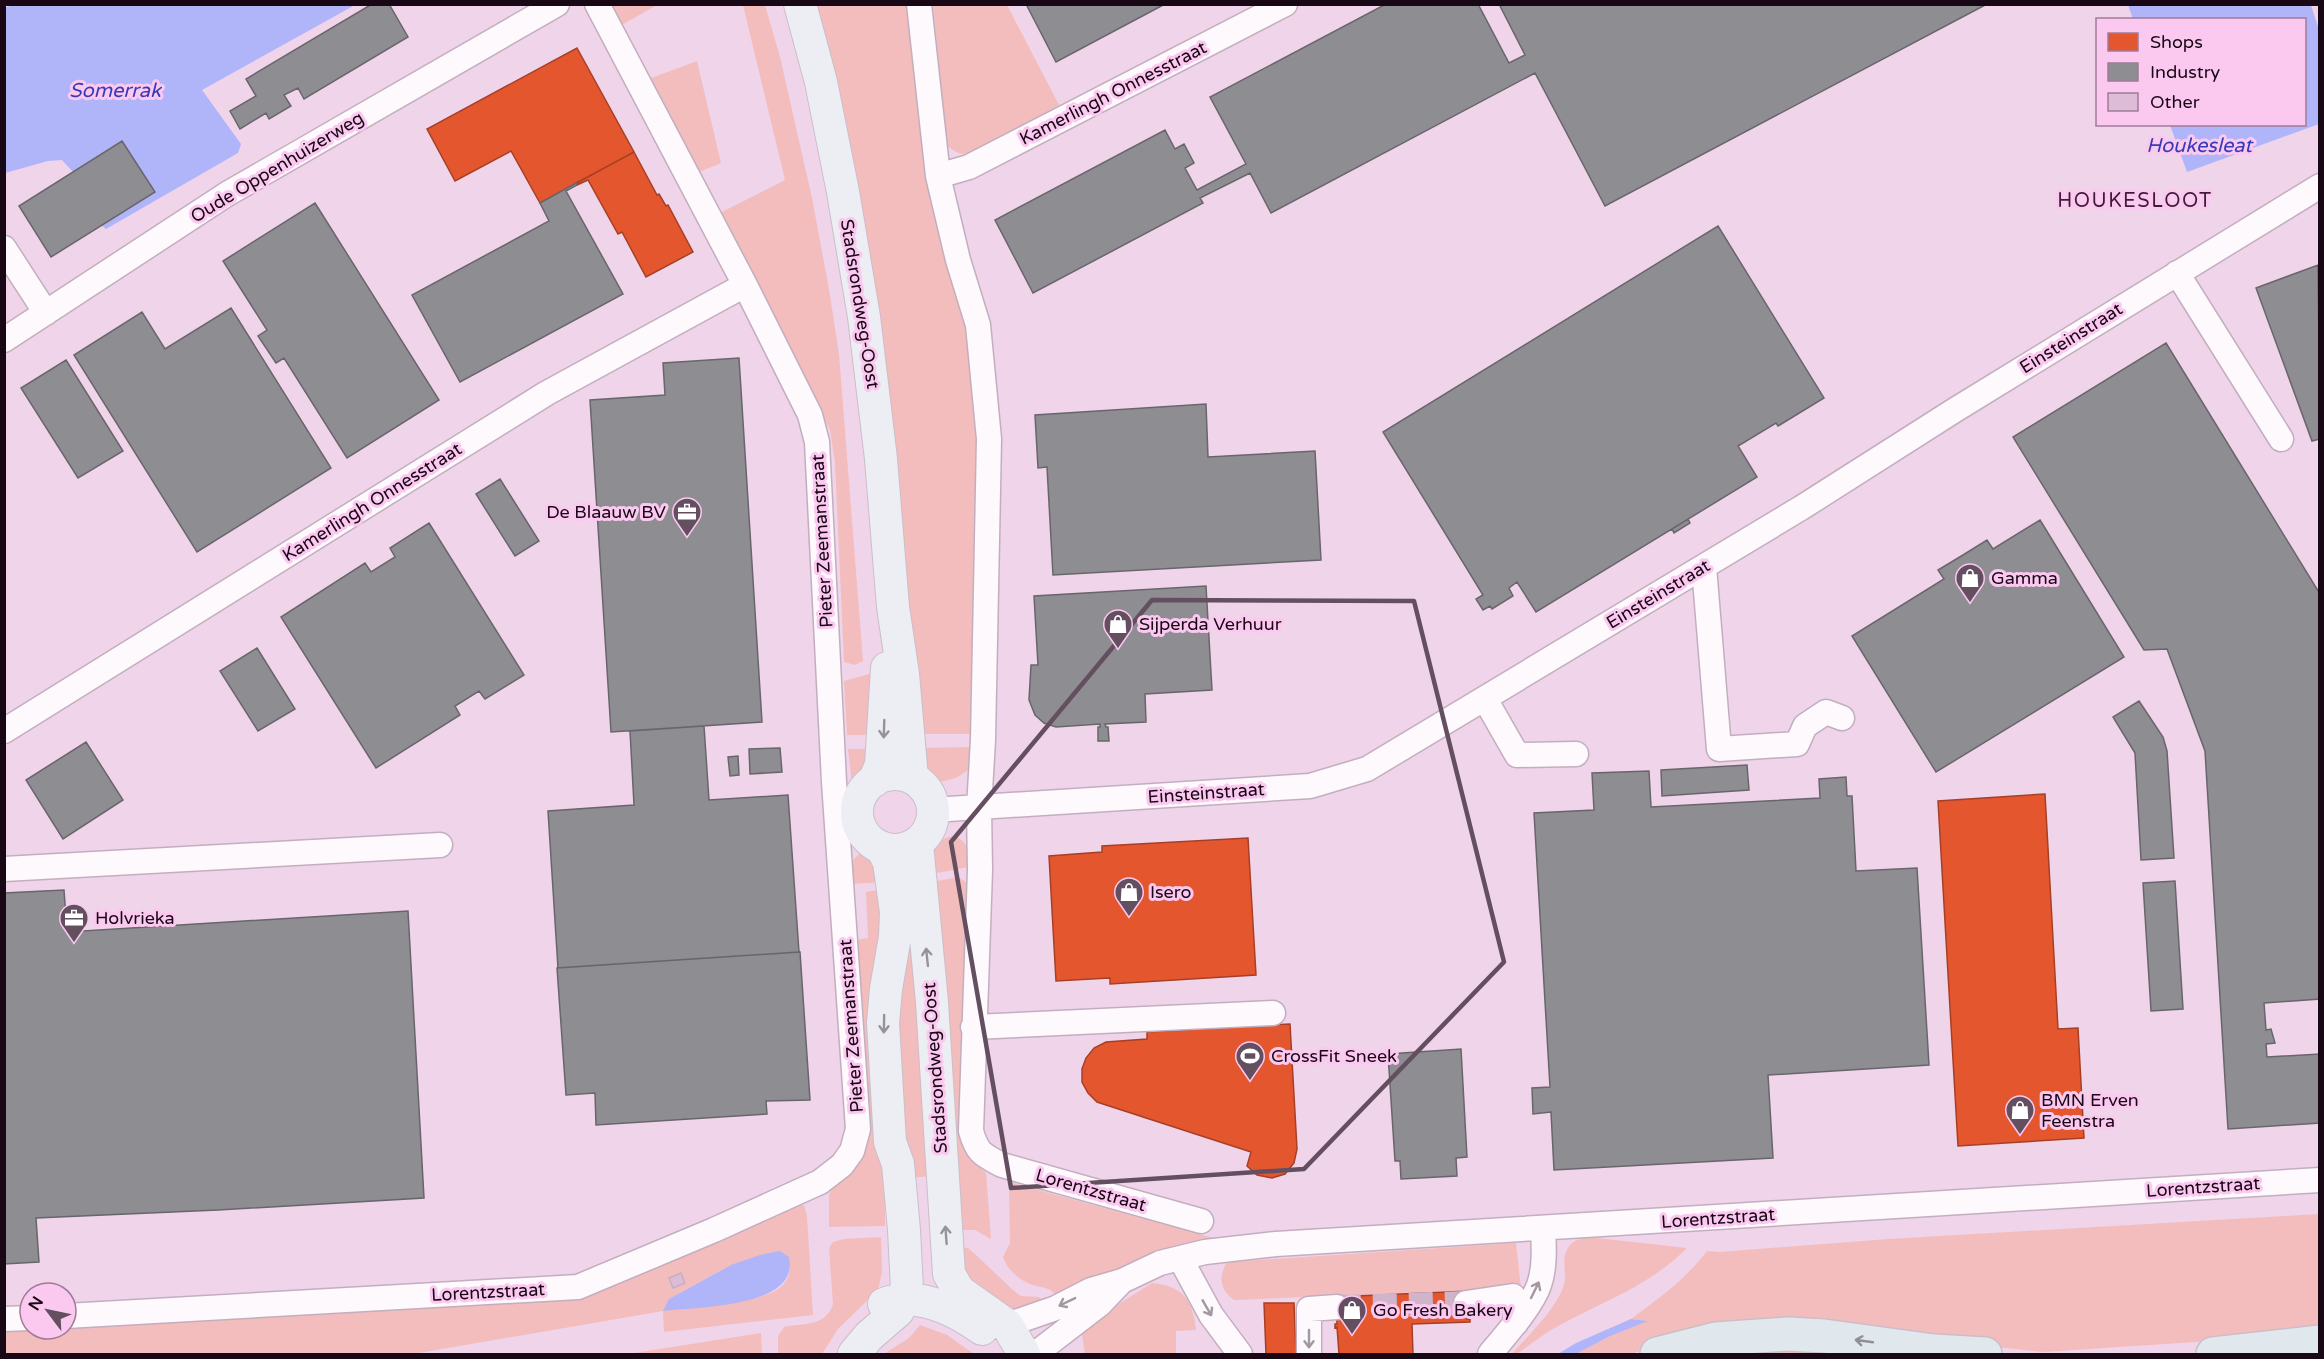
<svg xmlns="http://www.w3.org/2000/svg" width="2324" height="1359" viewBox="0 0 2324 1359" font-family="'Varela Round',sans-serif">
	<rect width="100%" height="100%" fill="#f0d4ea"/>
	<!-- green -->
	<path fill="#f3bdbd" fill-rule="evenodd" d="M608,4L657,5L620,26Z
		M743,5H765L780,57L812,198L829,289L839,354L863,661L855,665L844,662L835,463L830,430L718,214L785,180Z
		M817,5H911L971,339L977,446L972,734H918C900,489 882,243 817,5Z
		M933,5H1007L1059,105L978,151C964,155 958,156 947,145Z
		M697,61L721,163L699,172L646,80Z
		M876,672V735H847L844,681Z
		M972,747V766C962,777 952,780 938,782L925,771L919,748Z
		M848,749H874L854,788L852,783Z
		M952,836C969,839 969,853 969,867L926,875C927,856 932,841 952,836Z
		M864,849L886,882L851,884L853,860Z
		M958,877L966,882L963,1045L968,1153L974,1163L986,1173L991,1239L975,1230H951L928,883Z
		M884,889L885,1226L829,1227V1194L866,1134L863,1020L857,940L868,938L866,892Z
		M914,905L932,1176L906,1178L895,1010Z
		M1011,1182L1023,1186L1214,1238C1155,1253 1112,1272 1058,1299C1051,1285 1042,1289 1030,1284C1019,1280 1006,1268 1003,1257L1010,1243L1009,1189Z
		M804,1205L807,1216L813,1315L664,1332L663,1311L413,1354H5V1331L545,1300L785,1206ZM789,1257C802,1313 701,1300 669,1299L731,1265Z
		M2319,1214V1334L2043,1352L1851,1332L1665,1342L1631,1354H1576L1608,1337L1647,1321L1631,1319C1659,1298 1686,1279 1707,1251L1719,1252L1888,1239Z
		M881,1237L882,1272L878,1290L838,1329L822,1354H778V1336L784,1327C803,1323 826,1327 833,1304L829,1248L833,1242L844,1239Z
		M1597,1238L1687,1248C1651,1285 1604,1301 1560,1325C1545,1333 1531,1344 1517,1354H1512C1529,1334 1552,1314 1563,1288C1569,1273 1558,1258 1571,1244C1578,1237 1588,1238 1597,1238Z
		M1516,1243L1521,1288L1234,1300C1220,1290 1218,1277 1227,1262Z
		M960,1247L968,1248L975,1254L1014,1291L1021,1296L1039,1297L1047,1304L1013,1312L966,1285Z
		M1152,1283C1184,1286 1193,1301 1196,1330L1176,1331V1354H1085L1081,1328Z
		M920,1325L947,1335L974,1354H884L909,1338Z
		M761,1333L762,1354H628Z
		M1774,1344L1904,1354H1702Z"/>
	<!-- water -->
	<path fill="#b0b4f9" d="M16,4L355,5L202,90L241,144L238,153L106,229L100,224L73,172L62,160L48,161L5,173L4,8Z
		M2128,5H2311L2319,30V124L2187,172L2170,125L2304,124V20L2133,19Z
		M780,1251L789,1257C801,1308 696,1307 663,1311L669,1299L731,1265L760,1255Z
		M1631,1319L1648,1321L1608,1337L1576,1354H1558L1576,1343Z"/>
	<!-- shops -->
	<path fill="#e4572e" stroke="#a73f26" stroke-width="1.5" d="M577,48L634,152L540,203L511,151L455,181L427,129Z
		M634,152L657,195L659,194L666,206L668,205L693,252L646,277L622,232L618,234L588,180L577,185L576,183Z
		M2045,794L2058,1029L2078,1028L2084,1138L1958,1146L1938,801Z
		M1248,838L1256,975L1110,984V978L1056,981L1049,856L1102,852V846Z
		M1290,1024L1297,1149L1294,1163L1285,1174L1272,1178L1257,1175L1247,1166L1251,1152L1097,1102L1088,1093L1082,1082V1069L1086,1058L1094,1048L1106,1042L1147,1039V1032Z
		M1469,1291L1466,1303L1467,1319L1470,1318V1322L1412,1324L1413,1354H1339L1337,1327L1335,1328V1324H1337L1336,1300L1333,1297Z
		M1264,1303H1294L1296,1354H1266Z"/>
	<!-- industry -->
	<path fill="#8d8d92" stroke="#6a656c" stroke-width="1.5" d="M372,4H389L408,37L304,99L298,88L284,95L291,106L269,119L266,113L240,129L230,111L256,96L246,79Z
		M1026,4H1165L1056,62Z
		M1386,4H1478L1509,63L1525,55L1499,4H1987L1605,206L1535,73L1271,213L1250,173L1200,198L1203,203L1033,293L995,220L1165,130L1175,149L1184,144L1194,163L1185,168L1197,190L1246,164L1210,97Z
		M122,141L155,192L51,257L19,206Z
		M576,183L577,185L566,191L623,294L460,382L412,295L549,221L540,203Z
		M315,203L439,400L347,458L284,358L276,363L258,336L267,330L223,261Z
		M1718,226L1824,398L1778,426L1776,423L1738,446L1757,477L1536,612L1517,582L1509,588L1513,596L1492,609L1490,606L1483,610L1476,599L1483,595L1383,432Z
		M2318,265L2320,439L2312,441L2256,288Z
		M231,308L331,468L197,552L74,355L142,312L165,349Z
		M2166,343L2320,594V999L2264,1003L2266,1030L2271,1029L2275,1043L2266,1044L2267,1057L2320,1054V1123L2228,1129L2205,751L2167,649L2144,650L2013,437Z
		M739,358L762,722L611,732L590,400L665,395L663,363Z
		M66,360L123,451L78,478L21,388Z
		M1206,404L1208,457L1315,451L1321,560L1053,575L1047,467L1038,468L1035,415Z
		M500,479L539,541L515,556L476,494Z
		M1688,519L1690,523L1674,533L1672,529Z
		M2040,520L2124,657L1936,772L1852,636L1944,579L1938,570L1963,555L1987,540L1993,549Z
		M429,523L524,675L485,699L479,691L455,706L460,715L376,768L281,617L365,563L371,572L395,557L390,548Z
		M1206,586L1212,690L1145,694L1146,722L1105,724L1106,727H1108L1109,741H1098V727H1100V724L1056,727L1044,723L1035,715L1029,700L1031,665H1038L1034,596Z
		M257,648L295,709L258,731L220,671Z
		M2139,701L2163,737L2167,751L2174,858L2141,860L2135,753L2113,717Z
		M704,726L709,800L788,795L799,952L558,968L548,811L634,805L630,731Z
		M86,742L123,800L63,839L26,780Z
		M780,748L782,772L750,774L749,749Z
		M738,756L739,775L730,776L728,757Z
		M1747,765L1749,790L1662,796L1661,770Z
		M1649,771L1651,807L1820,798L1819,779L1846,777L1847,796H1852L1856,871L1917,868L1929,1065L1768,1075L1773,1158L1554,1170L1551,1112L1533,1114L1532,1088L1550,1087L1534,813L1594,810L1592,773Z
		M2175,881L2183,1009L2151,1011L2143,883Z
		M64,890L67,932L408,911L424,1198L218,1210L36,1218L39,1262L4,1264V893Z
		M800,952L810,1100L766,1101L767,1114L596,1125L595,1093L566,1095L557,968Z
		M1461,1049L1467,1157L1456,1158L1457,1176L1401,1179L1400,1161H1395L1388,1054Z"/>
	<!-- building -->
	<path fill="#ddbcd7" stroke="#c5b0c1" stroke-width="1.5" d="M681,1273L685,1283L673,1288L669,1278Z"/>
	<g fill="none" stroke-linecap="round" stroke-linejoin="round">
		<!-- minor-tunnel -->
		<path stroke="#d0b5ca" stroke-width="24" stroke-dasharray="24 12" stroke-linecap="butt" d="M1337,1307L1466,1303"/>
		<!-- minor casing -->
		<g stroke="#c3aebf" stroke-width="27">
			<path id="minor" d="M919,4L938,176L958,260L978,325L989,439L983,740L979,808L980,870L971,1131C977,1153 983,1155 1002,1165L1201,1221
				M938,176L969,167L1285,4
				M4,248L46,313
				M2177,273L2281,439
				M4,340L227,194L557,4
				M1704,567L1719,749L1797,744L1805,726L1826,712L1842,718
				M1485,699L1517,755L1576,754
				M4,731L547,393L745,285
				M933,810L1310,786L1367,769L1801,508L1955,410L2320,186
				M4,869L440,845
				M973,1027L1273,1013
				M1180,1258L1211,1315L1240,1354
				M1466,1303L1513,1296L1516,1323
				M66,1316L578,1287L714,1230L820,1182L842,1165L852,1151L858,1129L834,782L817,442L810,415L745,285L597,4
				M4,1319L30,1318
				M1007,1325L1056,1308L1091,1290L1122,1281L1160,1263L1205,1252L1276,1244L2320,1180
				M1035,1354L1100,1304L1120,1283
				M1309,1354V1309L1337,1307
				M1490,1354C1504,1337 1532,1306 1539,1285C1545,1268 1544,1248 1543,1229"/>
		</g>
		<!-- major casing -->
		<g stroke="#cbbec9" stroke-width="34">
			<path id="major" d="M800,4L821,82L843,192L864,317L881,459L893,607L903,674L912,778
				M857 812a38 38 0 1 1 76 0a38 38 0 1 1-76 0Z
				M874,781L881,765L887,668
				M917,844L932,1002L949,1274L959,1291L1007,1325L1024,1354
				M884,1304C917,1291 955,1310 982,1329
				M854,1354L869,1336L898,1311L907,1289L904,1230L898,1164L890,1142L883,1023L886,989L895,937L896,912L889,862L882,848"/>
		</g>
		<!-- highway casing -->
		<g stroke="#cbbec9" stroke-width="36">
			<path id="highway" d="M1657,1354L1716,1339L1788,1334L1824,1336L1934,1351L1985,1354
				M2213,1354L2320,1342"/>
		</g>
		<!-- minor -->
		<use href="#minor" stroke="#fdf9fc" stroke-width="24"/>
		<!-- major -->
		<use href="#major" stroke="#eceef3" stroke-width="32"/>
		<!-- highway -->
		<use href="#highway" stroke="#e1e8ed" stroke-width="33"/>
	</g>
	<!-- one-way arrows -->
	<defs><path id="oneway-shaft" d="M-6 0H5M1.5-3L5.5 0L1.5 3" fill="none" stroke-width="1.6" stroke-linecap="round" stroke-linejoin="round" transform="scale(1.5)"/></defs>
	<g stroke="#97929a">
		<use href="#oneway-shaft" transform="translate(884 729) rotate(92)"/>
		<use href="#oneway-shaft" transform="translate(927 957) rotate(-96)"/>
		<use href="#oneway-shaft" transform="translate(884 1024) rotate(91)"/>
		<use href="#oneway-shaft" transform="translate(946 1235) rotate(-94)"/>
	</g>
	<g stroke="#a198a0">
		<use href="#oneway-shaft" transform="translate(1535 1290) rotate(-64)"/>
		<use href="#oneway-shaft" transform="translate(1067 1302) rotate(154)"/>
		<use href="#oneway-shaft" transform="translate(1207 1308) rotate(60)"/>
		<use href="#oneway-shaft" transform="translate(1309 1339) rotate(90)"/>
	</g>
	<use stroke="#918e97" href="#oneway-shaft" transform="translate(1864 1341) rotate(-172)"/>
	<!-- marked area -->
	<path fill="none" stroke="#644f60" stroke-width="4.5" stroke-linejoin="round" d="M1152,600L1414,601L1504,962L1304,1169L1011,1188L951,842Z"/>
	<!-- icons -->
	<defs>
		<g id="office-pin" transform="scale(1.5)"><path d="M0 17L-7.5 6A9.5 9.5 0 1 1 7.5 6Z" fill="#644f60" stroke="#fbc9f0"/><path d="M-6-3h4V-5.5h4V-3h4V5H-6ZM-1-4.5V-3h2v-1.5ZM-6 0V1H6V0Z" fill="#fff"/></g>
		<g id="shop-pin" transform="scale(1.5)"><path d="M0 17L-7.5 6A9.5 9.5 0 1 1 7.5 6Z" fill="#644f60" stroke="#fbc9f0"/><path d="M-5-2.5h2.3a2.7 3.5 0 0 1 5.4 0H5L5.5 6h-11ZM-1.5-2.5h3a1.5 2.3 0 0 0-3 0Z" fill="#fff"/></g>
		<g id="stadium-pin" transform="scale(1.5)"><path d="M0 17L-7.5 6A9.5 9.5 0 1 1 7.5 6Z" fill="#644f60" stroke="#fbc9f0"/><path d="M0-5a6.5 5 0 1 0 0 10a6.5 5 0 1 0 0-10ZM-3.5-1.8h7v3.6h-7Z" fill="#fff"/></g>
	</defs>
	<g fill-rule="evenodd">
		<use href="#office-pin" x="687" y="512"/>
		<use href="#shop-pin" x="1970" y="578"/>
		<use href="#shop-pin" x="1118" y="624"/>
		<use href="#shop-pin" x="1129" y="892"/>
		<use href="#office-pin" x="74" y="918"/>
		<use href="#stadium-pin" x="1250" y="1056"/>
		<use href="#shop-pin" x="2020" y="1110"/>
		<use href="#shop-pin" x="1352" y="1310"/>
	</g>
	<g text-anchor="middle" dominant-baseline="central" stroke-width="6" stroke-linejoin="round" paint-order="stroke">
		<!-- street labels -->
		<g font-size="18" fill="#180715" stroke="#fbc9f0">
			<text transform="translate(1113 93) rotate(-27)">Kamerlingh Onnesstraat</text>
			<text transform="translate(277 167) rotate(-31)">Oude Oppenhuizerweg</text>
			<text transform="translate(860 304) rotate(81)">Stadsrondweg-Oost</text>
			<text transform="translate(2071 338) rotate(-32)">Einsteinstraat</text>
			<text transform="translate(372 502) rotate(-32)">Kamerlingh Onnesstraat</text>
			<text transform="translate(822 541) rotate(-93)">Pieter Zeemanstraat</text>
			<text transform="translate(1658 594) rotate(-31)">Einsteinstraat</text>
			<text transform="translate(1206 793) rotate(-4)">Einsteinstraat</text>
			<text transform="translate(851 1026) rotate(-94)">Pieter Zeemanstraat</text>
			<text transform="translate(935 1068) rotate(-94)">Stadsrondweg-Oost</text>
			<text transform="translate(2203 1187) rotate(-4)">Lorentzstraat</text>
			<text transform="translate(1091 1190) rotate(16)">Lorentzstraat</text>
			<text transform="translate(1718 1218) rotate(-4)">Lorentzstraat</text>
			<text transform="translate(488 1292) rotate(-3)">Lorentzstraat</text>
		</g>
		<!-- poi labels -->
		<g font-size="18" fill="#180715" stroke="#fbc9f0" text-anchor="start">
			<text x="666" y="512" text-anchor="end">De Blaauw BV</text>
			<text x="1991" y="578">Gamma</text>
			<text x="1139" y="624">Sijperda Verhuur</text>
			<text x="1150" y="892">Isero</text>
			<text x="95" y="918">Holvrieka</text>
			<text x="1271" y="1056">CrossFit Sneek</text>
			<text x="2041" y="1100">BMN Erven<tspan x="2041" dy="21">Feenstra</tspan></text>
			<text x="1373" y="1310">Go Fresh Bakery</text>
		</g>
		<!-- water labels -->
		<g font-size="20" font-style="italic" fill="#373bb7" stroke="#fbc9f0">
			<text x="115" y="91">Somerrak</text>
			<text x="2199" y="146">Houkesleat</text>
		</g>
		<!-- neighbourhood labels -->
		<g font-size="20" letter-spacing="1.5" fill="#401a39" stroke="#fbc9f0">
			<text x="2135" y="201">HOUKESLOOT</text>
		</g>
	</g>
	<!-- border -->
	<rect width="2324" height="1359" fill="none" stroke="#180715" stroke-width="12"/>
	<!-- legend -->
	<rect x="2096" y="18" width="210" height="108" fill="#fbc9f0" stroke="#a07b98" stroke-width="1.5"/>
	<rect x="2108" y="33" width="30" height="18" fill="#e4572e" stroke="#a07b98" stroke-width="1.5"/>
	<text x="2150" y="48" font-size="18" fill="#180715">Shops</text>
	<rect x="2108" y="63" width="30" height="18" fill="#8d8d92" stroke="#a07b98" stroke-width="1.5"/>
	<text x="2150" y="78" font-size="18" fill="#180715">Industry</text>
	<rect x="2108" y="93" width="30" height="18" fill="#ddbcd7" stroke="#a07b98" stroke-width="1.5"/>
	<text x="2150" y="108" font-size="18" fill="#180715">Other</text>
	<!-- north arrow -->
	<g transform="translate(48 1311) rotate(302)"><circle r="28" fill="#fbc9f0" stroke="#a07b98" stroke-width="1.5"/>
	<path d="M0-4.5L10 22L0 15L-10 22Z" fill="#644f60"/>
	<text y="-9" font-size="16" font-weight="bold" text-anchor="middle" fill="#180715">N</text>
	</g>
</svg>
